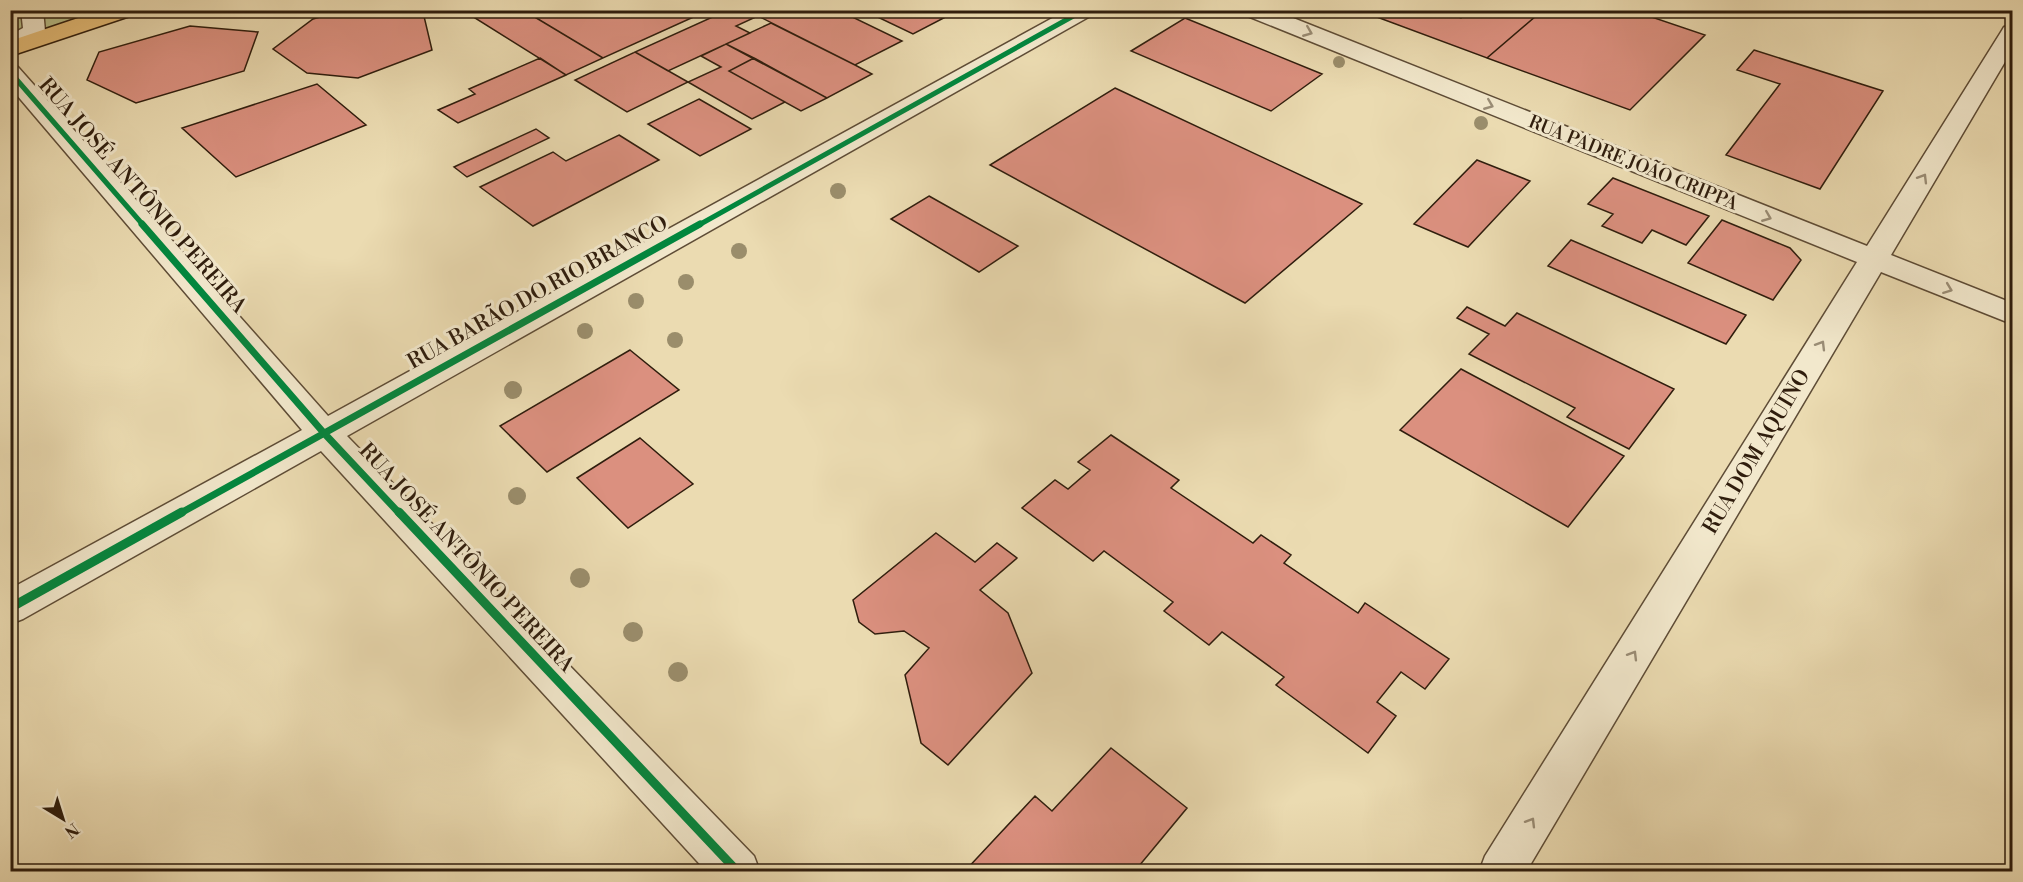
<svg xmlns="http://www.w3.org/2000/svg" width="2023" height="882" viewBox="0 0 2023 882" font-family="'Libre Bodoni',serif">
	<rect width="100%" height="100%" fill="#ebdbb1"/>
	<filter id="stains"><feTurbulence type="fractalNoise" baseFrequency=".00333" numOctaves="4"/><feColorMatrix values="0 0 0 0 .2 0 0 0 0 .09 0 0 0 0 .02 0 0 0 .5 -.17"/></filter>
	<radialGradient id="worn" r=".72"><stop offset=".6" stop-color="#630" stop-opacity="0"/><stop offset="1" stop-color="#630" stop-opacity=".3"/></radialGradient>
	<!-- green -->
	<path fill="#b9c08a" stroke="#746e4c" stroke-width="1.5" d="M11,10L125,11L11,49Z"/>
	<!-- building -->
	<path fill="#db907f" stroke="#2f1d0d" stroke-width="1.5" d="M345,10L423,12L432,50L358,78L307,73L273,49L313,19Z
		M472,10H523L603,58L566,75L467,13Z
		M523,10H709L603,58Z
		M728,10H747L758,16L736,26L750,33L668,71L635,52Z
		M769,10H838L902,41L855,65L758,16Z
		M863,10H959L913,34Z
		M1358,10H1439L1461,18L1470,10H1543L1487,58Z
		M1543,10H1631L1705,35L1630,110L1487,58Z
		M1185,18L1322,74L1271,111L1131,51Z
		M771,23L855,65L872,74L827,98L726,44Z
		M190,26L258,32L244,71L136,103L87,80L99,52Z
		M726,44L754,58L729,71L785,102L752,119L688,82L721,67L701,56Z
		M1754,50L1883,91L1820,189L1726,155L1780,84L1737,70Z
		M635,52L688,82L627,112L575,80Z
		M540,58L566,75L458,123L438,110L475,94L469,89Z
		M754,58L827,98L801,111L729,71Z
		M317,84L366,125L236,177L182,128Z
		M1115,88L1362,204L1245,303L990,165Z
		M699,99L751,129L700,156L648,124Z
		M536,129L549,138L467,177L454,167Z
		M619,135L659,160L533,226L480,187L553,152L566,161Z
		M1477,160L1530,181L1468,247L1414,224Z
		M1613,178L1709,216L1686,245L1652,230L1642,243L1602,226L1613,214L1588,204Z
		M929,196L1018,246L979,272L891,219Z
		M1722,220L1790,248L1801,260L1773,300L1688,263Z
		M1571,240L1746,315L1726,344L1548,266Z
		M1467,307L1505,326L1517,313L1674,389L1629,449L1567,417L1575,408L1469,354L1489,334L1457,318Z
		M630,350L679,390L547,472L500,426Z
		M1461,369L1624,456L1568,527L1400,430Z
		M1111,435L1179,480L1171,488L1253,543L1261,535L1291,555L1284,563L1358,613L1365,603L1449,659L1425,689L1401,672L1377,702L1396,716L1368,753L1276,685L1284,677L1222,632L1209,645L1164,611L1173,602L1104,551L1093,561L1022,508L1055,480L1068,489L1090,470L1078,462Z
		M640,438L693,484L628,528L577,478Z
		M936,533L975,562L997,543L1017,558L980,590L1008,613L1032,673L948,765L921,743L905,675L929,648L904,631L875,634L859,622L853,600Z
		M1111,748L1187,808L1134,872H964L1035,796L1052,811Z"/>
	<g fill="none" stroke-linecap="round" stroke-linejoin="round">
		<!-- street casing -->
		<g stroke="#5e4c36" stroke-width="3">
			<path id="street" d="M21,10H43L45,31L42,36L10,52V35L23,28Z
				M1067,10H1094L1092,15L347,436L754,856L760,872H707L321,451L23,619L10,624V589L302,430L10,87V65L18,67L328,416Z
				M1243,10H1273L1867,246L2001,32L2004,27L2012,25V50L1891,255L2012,303V324L1881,272L1526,872H1479L1485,856L1857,262L1245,15Z"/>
		</g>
		<!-- primary casing -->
		<g stroke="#2f1d0d" stroke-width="3">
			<path id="primary" d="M102,10H135L133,15L10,56V41Z"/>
		</g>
		<!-- street -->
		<use href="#street" fill="#f2e8cc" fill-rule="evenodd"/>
		<!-- primary -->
		<use href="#primary" fill="#e6be78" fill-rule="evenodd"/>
		<!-- cycleway-far2 casing -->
		<g stroke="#f2e8cc" stroke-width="8">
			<path id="cycleway-far2" d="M10,72L144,226
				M697,226L1084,10"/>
		</g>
		<!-- cycleway-far1 casing -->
		<g stroke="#f2e8cc" stroke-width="10">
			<path id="cycleway-far1" d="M142,224L323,432L400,514
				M179,514L700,224"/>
		</g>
		<!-- cycleway casing -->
		<g stroke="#f2e8cc" stroke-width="13">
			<path id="cycleway" d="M399,512L738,872
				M10,608L182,512"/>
		</g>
		<!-- cycleway-far2 -->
		<use href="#cycleway-far2" stroke="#00873e" stroke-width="5"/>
		<!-- cycleway-far1 -->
		<use href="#cycleway-far1" stroke="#00873e" stroke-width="7"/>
		<!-- cycleway -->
		<use href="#cycleway" stroke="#00873e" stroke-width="9"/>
	</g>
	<!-- trees -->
	<g fill="#9a8d6b">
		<circle cx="1339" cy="62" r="6"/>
		<circle cx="1481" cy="123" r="7"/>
		<circle cx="838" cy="191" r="8"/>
		<circle cx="739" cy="251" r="8"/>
		<circle cx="686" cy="282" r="8"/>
		<circle cx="636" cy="301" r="8"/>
		<circle cx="585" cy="331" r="8"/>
		<circle cx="675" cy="340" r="8"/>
		<circle cx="513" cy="390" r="9"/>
		<circle cx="517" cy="496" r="9"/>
		<circle cx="580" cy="578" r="10"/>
		<circle cx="633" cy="632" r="10"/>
		<circle cx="678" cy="672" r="10"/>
	</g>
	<!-- one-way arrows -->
	<defs><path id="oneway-chevron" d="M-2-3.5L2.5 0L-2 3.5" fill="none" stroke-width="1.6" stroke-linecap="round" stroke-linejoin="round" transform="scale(1.5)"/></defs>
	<g stroke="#9a8d76">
		<use href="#oneway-chevron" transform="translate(1308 32) rotate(22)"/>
		<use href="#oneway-chevron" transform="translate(1489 105) rotate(22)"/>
		<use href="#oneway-chevron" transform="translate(1923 178) rotate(-59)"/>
		<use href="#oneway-chevron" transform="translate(1767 217) rotate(22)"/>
		<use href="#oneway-chevron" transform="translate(1948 289) rotate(21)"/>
		<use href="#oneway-chevron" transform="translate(1821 345) rotate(-59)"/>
		<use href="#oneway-chevron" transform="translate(1633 655) rotate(-59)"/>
		<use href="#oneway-chevron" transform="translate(1531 822) rotate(-59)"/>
	</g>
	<g text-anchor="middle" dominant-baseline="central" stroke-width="6" stroke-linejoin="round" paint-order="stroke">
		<!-- far-street labels -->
		<g font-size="18" fill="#2f1d0d" stroke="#f2e8cc">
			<text transform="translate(1633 163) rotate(22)">RUA PADRE JOÃO CRIPPA</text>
		</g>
		<!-- street labels -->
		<g font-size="21" fill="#2f1d0d" stroke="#f2e8cc">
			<text transform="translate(142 196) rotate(49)">RUA JOSÉ ANTÔNIO PEREIRA</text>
			<text transform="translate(538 293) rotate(-29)">RUA BARÃO DO RIO BRANCO</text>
			<text transform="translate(1757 452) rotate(-59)">RUA DOM AQUINO</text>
			<text transform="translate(466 558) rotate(47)">RUA JOSÉ ANTÔNIO PEREIRA</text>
		</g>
	</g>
	<!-- margin -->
	<rect width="2023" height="882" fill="none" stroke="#ebdbb1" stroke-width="36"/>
	<rect x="12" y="12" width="1999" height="858" fill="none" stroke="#2f1d0d" stroke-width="3"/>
	<rect x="18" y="18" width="1987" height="846" fill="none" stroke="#2f1d0d" stroke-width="1.5"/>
	<!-- north arrow -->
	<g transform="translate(63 819) rotate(142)" stroke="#f2e8cc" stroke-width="4.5" paint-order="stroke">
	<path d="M0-4.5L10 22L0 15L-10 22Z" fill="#2f1d0d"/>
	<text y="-9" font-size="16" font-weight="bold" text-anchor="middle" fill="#2f1d0d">N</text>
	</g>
	<rect width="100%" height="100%" filter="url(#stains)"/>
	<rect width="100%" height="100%" fill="url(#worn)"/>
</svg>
